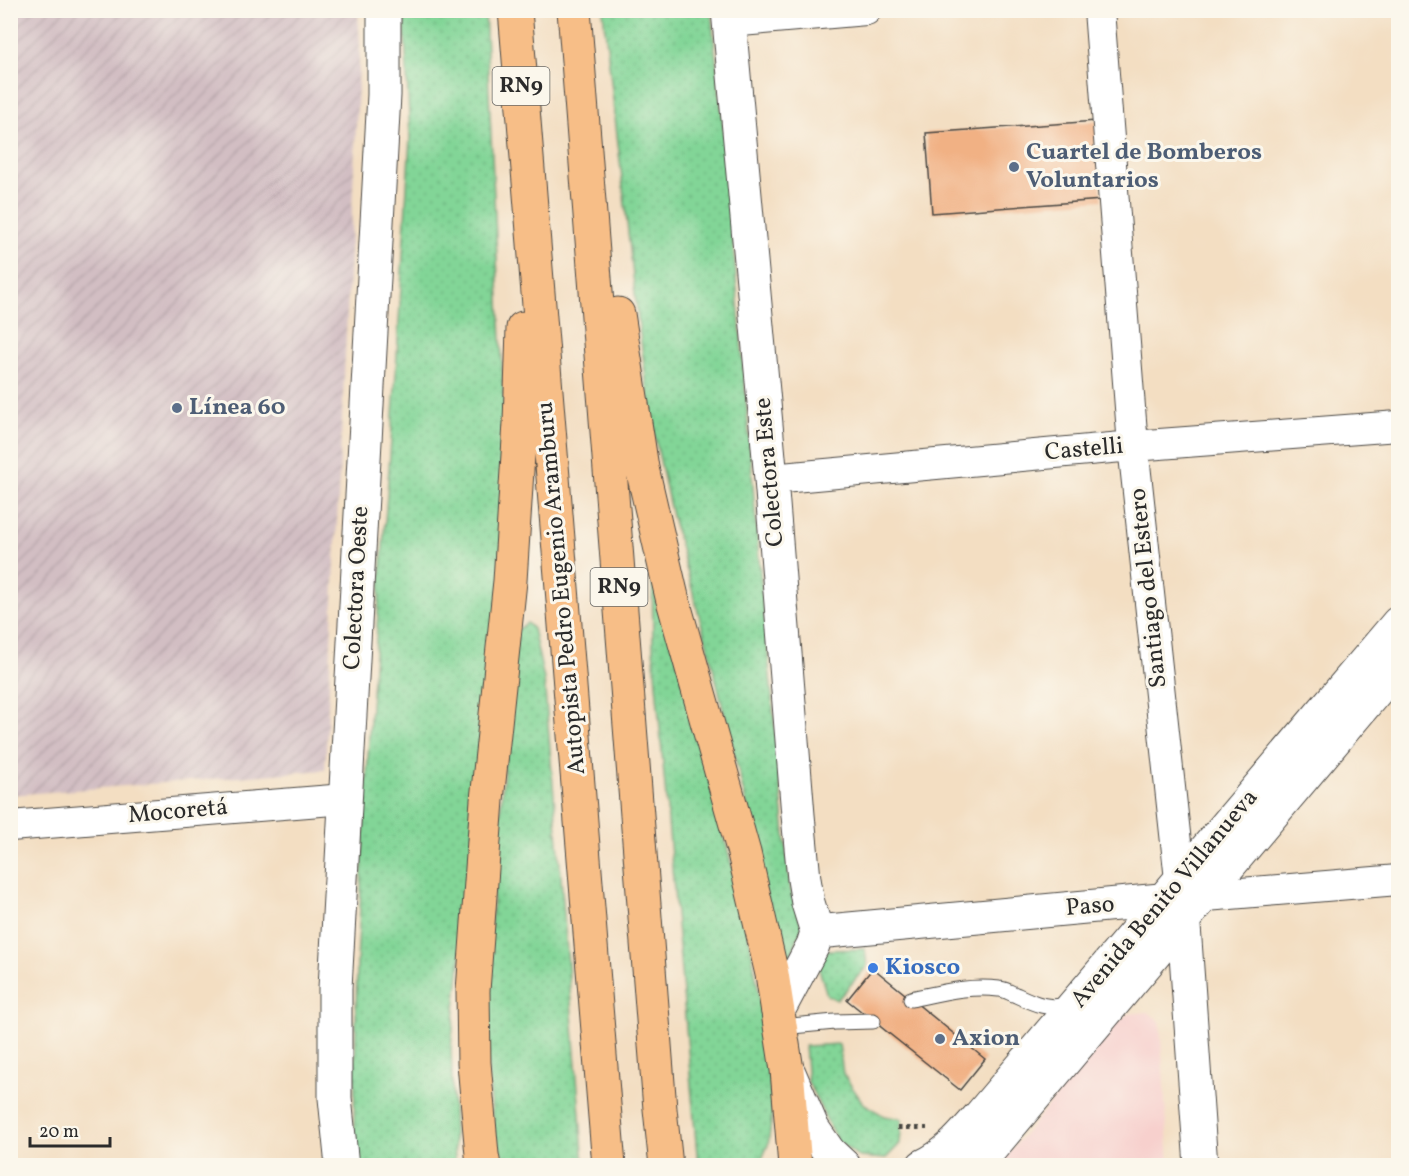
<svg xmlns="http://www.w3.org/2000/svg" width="1409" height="1176" viewBox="0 0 1409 1176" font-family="Vollkorn,serif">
	<defs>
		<pattern id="industrial-furrows" width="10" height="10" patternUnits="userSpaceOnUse" patternTransform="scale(1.5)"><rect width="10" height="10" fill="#d2bec3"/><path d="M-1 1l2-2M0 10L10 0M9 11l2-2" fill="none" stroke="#b4a3a8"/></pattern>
		<pattern id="grass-dots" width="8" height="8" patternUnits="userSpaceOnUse" patternTransform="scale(1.5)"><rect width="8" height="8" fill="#82d597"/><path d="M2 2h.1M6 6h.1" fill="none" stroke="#70b782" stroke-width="1.8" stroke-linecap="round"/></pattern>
	</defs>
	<rect width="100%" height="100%" fill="#fbf7ec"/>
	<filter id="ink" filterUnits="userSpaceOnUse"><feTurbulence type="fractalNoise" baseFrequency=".0167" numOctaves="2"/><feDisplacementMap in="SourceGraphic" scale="12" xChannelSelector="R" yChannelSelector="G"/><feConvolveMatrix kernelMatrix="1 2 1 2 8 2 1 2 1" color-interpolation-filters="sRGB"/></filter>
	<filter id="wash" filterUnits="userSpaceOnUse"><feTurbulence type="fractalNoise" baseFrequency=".008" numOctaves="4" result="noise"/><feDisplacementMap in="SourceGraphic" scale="24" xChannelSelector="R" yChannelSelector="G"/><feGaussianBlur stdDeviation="1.35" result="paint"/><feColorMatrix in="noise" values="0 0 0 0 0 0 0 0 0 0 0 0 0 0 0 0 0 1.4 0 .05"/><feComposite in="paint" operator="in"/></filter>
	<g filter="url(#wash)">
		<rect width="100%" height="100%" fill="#f3dec2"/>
		<!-- built -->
		<path fill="#f7d0cd" d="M1148,1012L1160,1021L1169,1165L998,1166L1110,1031L1127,1014Z"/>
		<!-- industrial -->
		<path fill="url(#industrial-furrows)" d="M11,10L358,11L360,45L325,770L11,795Z"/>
		<!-- grass -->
		<path fill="url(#grass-dots)" stroke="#568061" stroke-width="1.5" d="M404,11H485L504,403L501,577L451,1048L455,1165L359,1166L354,1126L357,963L370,719L395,388L410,137Z
			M603,11H711L726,154L759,560L790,888L802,927L782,979L753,830L709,651L672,516L652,423L637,311Z
			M652,561L746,920L767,1039L772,1116L768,1145L762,1159L758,1165H698L653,649Z
			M527,623L533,629L544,679L561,877L584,1165L507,1166L494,1134L483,1015L516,631Z
			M865,949L867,966L837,1000L827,995L817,962L827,950Z
			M839,1044L843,1074L863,1103L884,1116L902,1119L900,1144L885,1159L860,1157L837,1141L808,1082L805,1046Z"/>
		<g id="blocks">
			<!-- building -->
			<path fill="#f1b184" d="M1096,121L1102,200L932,213L926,133Z
				M873,968L985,1059L960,1090L847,1000Z"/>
		</g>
	</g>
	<g filter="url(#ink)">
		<use href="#blocks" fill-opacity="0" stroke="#494642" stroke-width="1.5"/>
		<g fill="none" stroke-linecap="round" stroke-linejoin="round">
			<!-- service casing -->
			<g stroke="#494642" stroke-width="17">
				<path id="service" d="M911,999C940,993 969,985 999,989C1005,989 1010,993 1016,995C1033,1003 1049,1011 1069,1004
					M781,1027L835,1022L873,1021"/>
			</g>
			<!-- minor casing -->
			<g stroke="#494642" stroke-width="32">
				<path id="minor" d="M1099,10L1133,446L1182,898L1398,880
					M729,22L866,10
					M771,479L1133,446L1398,426
					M10,826L345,799"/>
			</g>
			<!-- tertiary casing -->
			<g stroke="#494642" stroke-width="35">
				<path id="tertiary" d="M728,10L771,479L798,815L804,879L808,903L817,932L813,945L778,1011
					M817,932L1182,898L1201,1166
					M789,1073L813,1129L829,1152L844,1166
					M342,1166L335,1098V988L384,95V10
					M923,1166C947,1155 962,1136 979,1117L1398,623
					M976,1166L1398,665"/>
			</g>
			<!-- motorway casing -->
			<g stroke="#494642" stroke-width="35">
				<path id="motorway" d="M515,10L609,1166
					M574,10L660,1109L666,1166
					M618,314L642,468L672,597L744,853L772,974L787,1070L795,1166
					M484,1166L482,1155L474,1063L473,991L487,800L510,581L520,423L523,328"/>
			</g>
			<!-- path -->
			<path stroke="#494642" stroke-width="4" stroke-dasharray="4.5 4.5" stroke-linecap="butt" d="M897,1128H927"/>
			<!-- service -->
			<use href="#service" stroke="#fff" stroke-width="15"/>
			<!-- minor -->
			<use href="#minor" stroke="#fff" stroke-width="30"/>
			<!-- tertiary -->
			<use href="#tertiary" stroke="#fff" stroke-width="33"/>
			<!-- motorway -->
			<use href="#motorway" stroke="#f7be87" stroke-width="33"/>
		</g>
	</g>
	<!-- markers -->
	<g fill="#5c6f8a" stroke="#fbf7ec" stroke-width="2">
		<circle cx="1014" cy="167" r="6"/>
		<circle cx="177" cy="408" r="6"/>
		<circle cx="940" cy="1039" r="6"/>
	</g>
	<circle fill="#3f7fe0" stroke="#fbf7ec" stroke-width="2" cx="873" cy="968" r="6"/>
	<g text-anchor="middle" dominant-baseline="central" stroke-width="6" stroke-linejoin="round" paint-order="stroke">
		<!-- shield labels -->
		<g fill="#fbf7ec" stroke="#696865" stroke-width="1.5">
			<rect x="492.5" y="67" width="57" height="38" rx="4.5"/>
			<rect x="590.5" y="568" width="57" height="38" rx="4.5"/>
		</g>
		<g font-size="22" font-weight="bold" fill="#2b2b2b">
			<text x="521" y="86">RN9</text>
			<text x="619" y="587">RN9</text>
		</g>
		<!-- service labels -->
		<g font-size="24" font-weight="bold" fill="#4e5e75" stroke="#fbf7ec" text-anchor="start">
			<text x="1026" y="153">Cuartel de Bomberos<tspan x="1026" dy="28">Voluntarios</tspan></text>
			<text x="189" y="408">Línea 60</text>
			<text x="952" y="1039">Axion</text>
		</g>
		<!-- street labels -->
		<g font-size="24" fill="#2b2b2b" stroke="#fbf7ec">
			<text transform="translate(1084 450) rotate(-5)">Castelli</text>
			<text transform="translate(770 472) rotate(-95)">Colectora Este</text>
			<text transform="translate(357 588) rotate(-87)">Colectora Oeste</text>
			<text transform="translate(562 588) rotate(-95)">Autopista Pedro Eugenio Aramburu</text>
			<text transform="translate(1149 588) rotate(-96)">Santiago del Estero</text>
			<text transform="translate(178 812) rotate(-5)">Mocoretá</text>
			<text transform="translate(1165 899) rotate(-50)">Avenida Benito Villanueva</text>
			<text transform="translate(1090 907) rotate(-5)">Paso</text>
		</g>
		<!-- shop labels -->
		<g font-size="24" font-weight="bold" fill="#366cbe" stroke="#fbf7ec" text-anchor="start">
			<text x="885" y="968">Kiosco</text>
		</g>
	</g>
	<!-- margin -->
	<rect width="1409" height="1176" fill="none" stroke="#fbf7ec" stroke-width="36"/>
	<!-- scale -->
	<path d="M30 1137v9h80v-9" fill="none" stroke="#2b2b2b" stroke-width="3"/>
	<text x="39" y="1137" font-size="18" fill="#2b2b2b" stroke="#fbf7ec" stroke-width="4.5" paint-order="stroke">20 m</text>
</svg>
